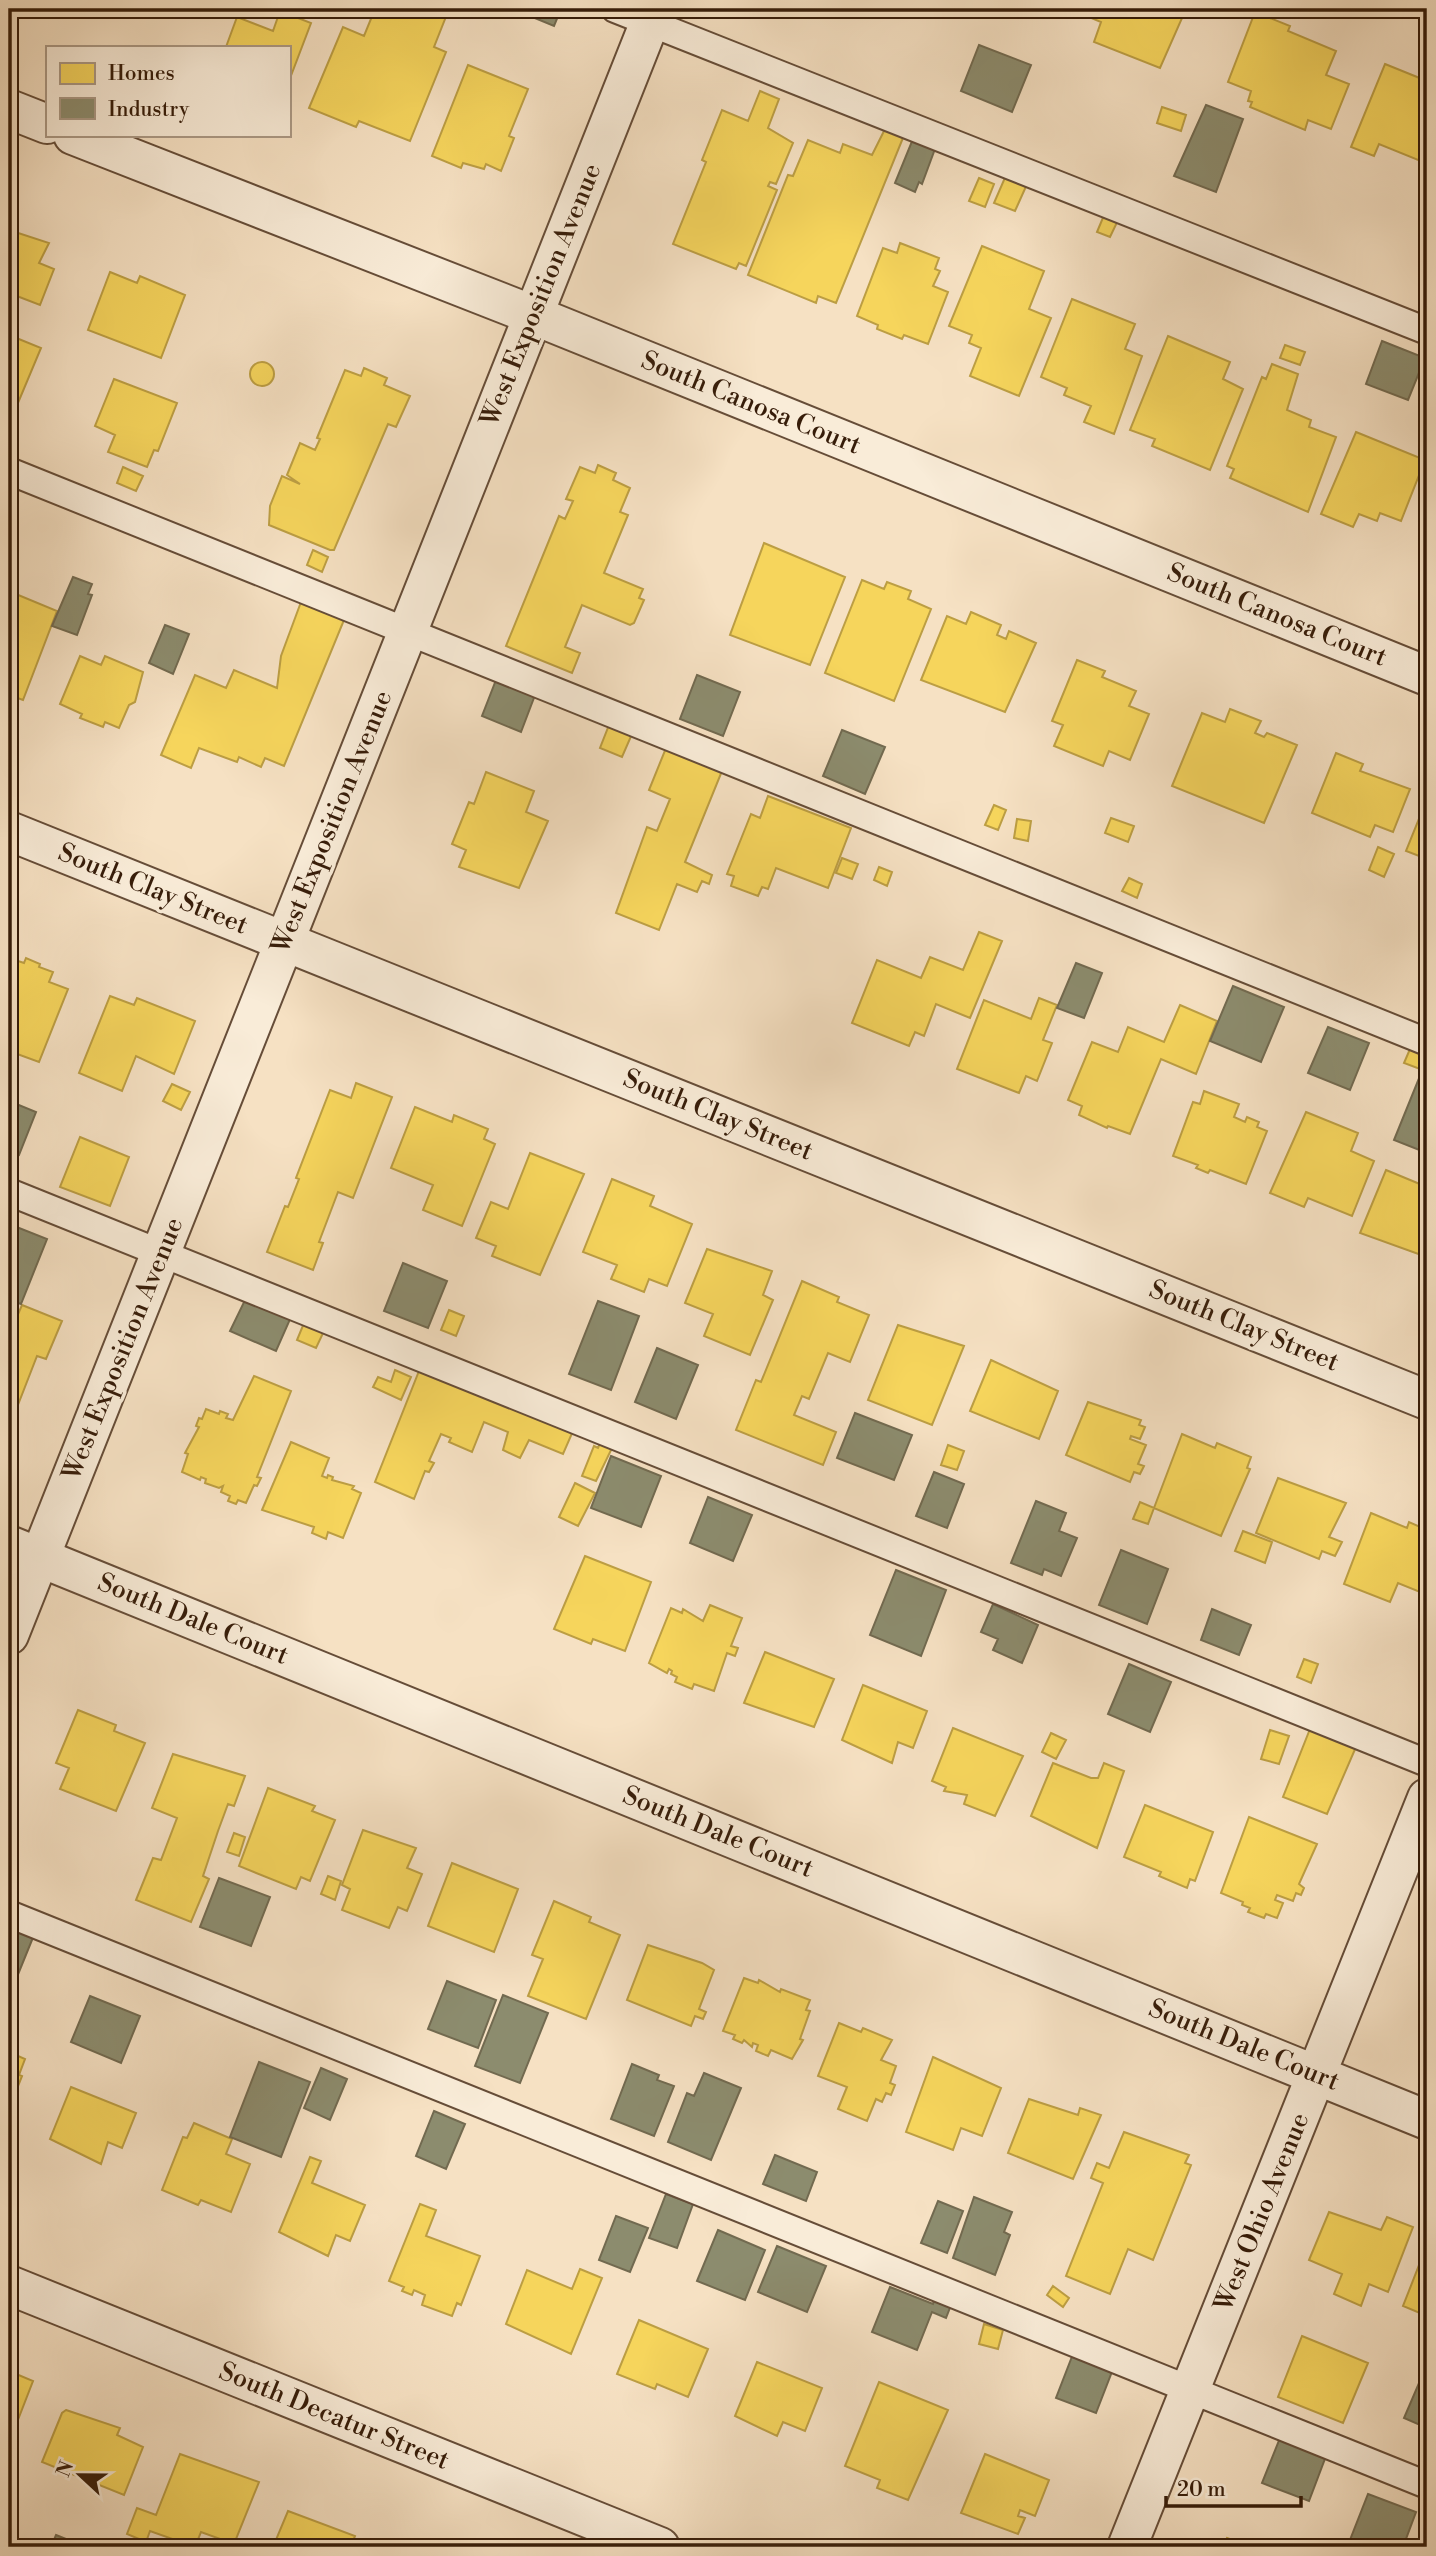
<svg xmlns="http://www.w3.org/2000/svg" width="1436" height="2556" viewBox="0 0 1436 2556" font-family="'Libre Bodoni',serif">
	<rect width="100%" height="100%" fill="#f6e1c3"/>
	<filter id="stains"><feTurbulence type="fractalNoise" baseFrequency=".00286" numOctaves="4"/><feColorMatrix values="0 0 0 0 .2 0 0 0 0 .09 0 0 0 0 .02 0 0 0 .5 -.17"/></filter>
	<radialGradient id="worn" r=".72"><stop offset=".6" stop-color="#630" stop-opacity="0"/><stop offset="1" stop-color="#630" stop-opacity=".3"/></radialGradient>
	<!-- homes -->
	<path fill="#f6d55c" stroke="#bc9e43" stroke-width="2" d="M375,9L397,14L399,9H449L434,47L446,52L410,141L359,121L356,127L309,108L343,27L364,36Z
		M1078,9H1186L1160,68L1094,42L1101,22L1077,12Z
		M280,11L311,23L289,81V47H226L237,17L273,31Z
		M1255,12L1290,26L1288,31L1336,51L1326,75L1349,84L1331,129L1308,120L1305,130L1250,107L1252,102L1248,101L1251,91L1228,82Z
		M1385,64L1427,81V150L1423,162L1379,144L1374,156L1351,147Z
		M468,65L528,89L509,136L514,138L501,171L486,164L484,169L463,163L461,168L432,156Z
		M760,91L779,99L768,128L793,143L776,184L770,182L768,186L777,190L746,266L739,263L736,269L673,244L706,162L702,160L722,110L748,121Z
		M1162,107L1186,115L1181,131L1157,123Z
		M889,121L907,128L836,303L818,296L816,303L748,275L788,175L793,176L808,140L840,153L843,144L872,155Z
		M1007,173L1028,182L1015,211L994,203Z
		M979,178L994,184L985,207L969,201Z
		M1107,208L1121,214L1110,237L1097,232Z
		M9,230L49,243L39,263L54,269L40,305L9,293Z
		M900,243L939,258L935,269L940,271L933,286L948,292L928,344L904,335L902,339L877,329L878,325L857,316L883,248L897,253Z
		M982,246L1044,271L1029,309L1051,318L1019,396L970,376L981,348L969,343L972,335L949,326Z
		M110,272L137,283L140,276L185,295L161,358L88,330Z
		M1072,299L1135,324L1125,349L1142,356L1114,434L1084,422L1091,406L1064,395L1067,388L1041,377Z
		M9,335L41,348L18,403L9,399Z
		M1168,336L1230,362L1223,379L1243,389L1210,470L1152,446L1155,439L1130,430Z
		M1285,345L1305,352L1300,365L1280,358Z
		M250 374a12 12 0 1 1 24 0a12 12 0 1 1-24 0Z
		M1272,364L1298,374L1287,410L1311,420L1309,427L1336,437L1308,512L1230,478L1234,469L1227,466L1262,377L1266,379Z
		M364,368L387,378L384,385L410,396L396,427L388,424L334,550H330L269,525L270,506L282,476L300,484L287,475L300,443L315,450L320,439L317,438L345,370L361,376Z
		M114,379L177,403L158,451L154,450L147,467L108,452L115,435L95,426Z
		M1356,432L1425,460L1401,521L1380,513L1377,521L1359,514L1353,527L1321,514Z
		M598,465L616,473L613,480L630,488L620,512L628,515L604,573L643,589L639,598L644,600L634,623L630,625L582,605L565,647L580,653L572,673L506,646L559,516L565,519L573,501L566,499L580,467L595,473Z
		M123,467L143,476L136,491L117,483Z
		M764,543L845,577L810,665L730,635Z
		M313,550L328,557L322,572L307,565Z
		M862,580L884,589L887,582L911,591L908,599L931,609L894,701L825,673Z
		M11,592L57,611L23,700L9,695Z
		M301,602L344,620L284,766L265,758L261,767L239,757L237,762L199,748L191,768L161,755L195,675L226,688L234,670L277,688L281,656Z
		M971,612L1001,625L997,635L1006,639L1009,631L1036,643L1005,712L921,680L947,616L966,624Z
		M80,656L101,665L105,656L143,672L135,702L129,705L119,728L105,722L103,727L80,718L82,714L60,704Z
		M1077,660L1105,671L1102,677L1136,691L1129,706L1149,714L1130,760L1109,751L1103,766L1054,746L1063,725L1052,721Z
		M1230,709L1261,721L1255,733L1264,737L1267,733L1297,745L1264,823L1172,786L1202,713L1225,722Z
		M609,725L632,734L622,757L600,748Z
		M666,748L722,771L685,862L712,875L709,884L702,881L697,892L677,884L659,930L616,913L647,827L657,831L670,799L649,790Z
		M1336,753L1363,764L1360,771L1410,789L1393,832L1375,825L1370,837L1312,813Z
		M486,772L534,791L526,812L548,821L519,888L459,867L466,850L452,844L469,802L474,804Z
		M768,796L851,828L828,888L776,868L768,889L762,887L758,896L731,886L734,876L727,874L751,814L760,818Z
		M1425,804L1427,805V859L1406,851Z
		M994,805L1006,810L998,830L985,825Z
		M1111,818L1134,826L1128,842L1105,833Z
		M1017,819L1031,821L1028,841L1014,838Z
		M1378,847L1394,854L1384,877L1369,870Z
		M842,858L858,864L852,879L836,873Z
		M879,867L892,872L887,886L874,880Z
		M1129,878L1142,884L1137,898L1122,891Z
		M979,932L1002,941L970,1018L936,1004L924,1036L915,1032L909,1046L852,1023L877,960L921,978L930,957L963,970Z
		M9,958L24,963L26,958L40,964L39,967L53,972L49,982L68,989L39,1062L9,1051Z
		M110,996L134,1005L137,998L195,1021L174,1074L136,1056L122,1091L79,1073Z
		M1039,998L1057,1005L1043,1040L1052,1043L1037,1081L1026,1076L1019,1093L957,1069L984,1000L1031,1019Z
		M1180,1005L1217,1021L1196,1074L1161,1059L1130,1134L1108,1126L1107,1128L1079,1115L1082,1106L1068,1100L1092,1042L1118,1052L1128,1027L1164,1042Z
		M1410,1049L1426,1055L1420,1069L1404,1063Z
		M356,1083L392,1097L353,1198L338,1192L319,1242L323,1243L313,1270L267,1252L285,1206L288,1207L299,1179L296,1178L330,1090L351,1098Z
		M172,1084L190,1092L181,1110L163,1101Z
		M1204,1091L1239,1104L1234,1117L1245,1122L1247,1117L1259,1122L1257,1127L1267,1131L1246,1184L1210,1170L1208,1173L1196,1168L1198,1165L1173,1156L1193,1102L1200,1104Z
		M415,1107L452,1122L454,1115L488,1129L484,1139L495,1144L462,1226L423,1210L433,1185L391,1168Z
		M1306,1112L1358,1133L1351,1151L1374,1161L1352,1216L1308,1198L1304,1207L1270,1193Z
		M80,1137L129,1157L110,1206L60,1187Z
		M530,1153L584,1174L540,1275L492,1256L496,1246L476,1238L491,1202L508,1209Z
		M1386,1170L1427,1187V1251L1424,1256L1360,1233Z
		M612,1179L654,1196L650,1206L692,1224L667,1286L649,1279L644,1292L611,1279L617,1265L583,1252Z
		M707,1249L772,1271L763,1295L773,1300L750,1355L704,1336L713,1314L685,1303Z
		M802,1281L839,1297L837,1302L869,1315L850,1362L828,1353L809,1399L802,1396L794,1415L836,1432L823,1465L736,1430L756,1380L761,1382Z
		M22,1305L62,1321L46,1359L37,1356L9,1428V1335Z
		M449,1310L464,1316L456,1336L441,1330Z
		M304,1323L324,1331L316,1348L297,1340Z
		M898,1325L964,1346L932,1425L868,1400Z
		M991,1360L1058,1391L1039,1439L970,1411Z
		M395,1370L411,1377L401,1400L373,1387L378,1377L391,1382Z
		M419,1371L573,1431L563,1454L529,1440L520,1458L503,1450L508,1432L484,1422L472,1452L449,1442L451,1438L441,1434L429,1461L434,1463L429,1472L425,1471L414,1499L375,1482Z
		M254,1376L291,1391L257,1477L261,1478L257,1486L254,1485L246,1503L238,1500L236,1504L228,1501L230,1496L221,1492L223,1486L219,1488L205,1483L206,1479L201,1477L200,1480L182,1472L188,1454L185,1453L199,1427L196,1426L199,1418L202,1419L206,1409L219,1414L220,1411L228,1414L226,1418L233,1420Z
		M1088,1402L1141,1420L1139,1425L1145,1427L1140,1439L1131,1436L1130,1439L1146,1445L1138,1464L1144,1466L1140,1474L1134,1472L1130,1482L1066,1455Z
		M1182,1434L1215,1448L1217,1443L1251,1457L1247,1468L1250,1469L1221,1536L1154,1508L1148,1524L1133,1519L1140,1502L1154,1508Z
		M601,1441L613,1446L596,1481L582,1476L594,1446L598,1448Z
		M291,1442L329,1458L322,1476L327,1478L328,1475L333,1477L332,1480L354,1486L352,1489L361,1493L343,1538L328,1532L326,1539L312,1533L314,1527L262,1510Z
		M948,1445L964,1451L957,1470L941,1465Z
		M1278,1478L1346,1503L1329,1537L1342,1542L1335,1556L1322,1551L1319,1559L1256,1533Z
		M575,1483L595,1493L578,1526L559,1517Z
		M1371,1513L1407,1528L1409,1522L1427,1530V1574L1420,1592L1398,1583L1390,1602L1344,1584Z
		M1243,1531L1272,1542L1265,1563L1235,1551Z
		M585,1556L651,1582L625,1651L593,1639L591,1644L554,1629Z
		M710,1605L742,1618L731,1646L738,1648L735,1656L727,1653L714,1691L694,1684L692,1689L675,1682L677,1677L671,1674L672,1671L669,1669L667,1673L649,1663L671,1608L682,1613L683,1609L703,1621Z
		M765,1652L834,1679L814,1727L744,1703Z
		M1304,1659L1318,1664L1311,1683L1297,1677Z
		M863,1685L927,1711L913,1748L898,1742L892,1763L842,1740Z
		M78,1710L116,1725L114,1731L145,1743L116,1811L60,1789L69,1768L56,1763Z
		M953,1728L1023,1756L995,1816L964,1804L967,1795L944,1791L946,1787L932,1781Z
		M1310,1729L1356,1747L1327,1814L1283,1797Z
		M1270,1730L1289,1736L1279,1764L1261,1759Z
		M1051,1733L1066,1740L1056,1759L1042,1752Z
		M173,1754L245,1776L234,1806L228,1804L218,1831L203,1876L209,1879L191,1922L136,1900L153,1858L161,1860L177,1818L152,1808Z
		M1053,1763L1091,1778H1098L1104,1763L1124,1771L1097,1848L1031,1816Z
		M268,1788L315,1806L312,1811L335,1820L310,1881L301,1877L296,1889L239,1866Z
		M1145,1805L1213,1832L1195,1881L1190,1879L1187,1888L1159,1876L1161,1872L1124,1857Z
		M1249,1817L1317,1844L1299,1884L1304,1888L1301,1895L1296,1893L1293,1901L1277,1895L1275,1900L1283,1903L1277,1918L1266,1914L1264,1918L1248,1912L1250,1908L1242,1905L1243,1902L1221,1893Z
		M363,1830L416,1848L407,1868L422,1874L407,1911L398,1907L389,1928L342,1910L350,1889L342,1885Z
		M234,1833L245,1837L239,1856L227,1852Z
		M452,1863L518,1889L494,1952L428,1926Z
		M328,1876L341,1881L335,1900L321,1894Z
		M554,1901L591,1917L589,1922L620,1935L586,2019L528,1996L543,1959L532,1955Z
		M648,1945L702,1963L714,1970L699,2009L706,2012L703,2019L695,2016L691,2026L627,2000Z
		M744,1978L758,1983L759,1980L780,1992L781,1989L810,2000L806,2010L810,2011L800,2039L803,2040L792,2059L771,2050L768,2056L756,2051L758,2045L753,2043L752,2047L744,2040L742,2043L733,2039L735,2035L723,2031Z
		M839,2023L861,2032L863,2028L892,2040L881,2060L896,2066L890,2083L895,2085L891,2095L886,2093L882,2102L876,2099L867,2121L838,2109L847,2087L818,2076Z
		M9,2052L25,2059L19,2075L22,2076L9,2109Z
		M933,2057L1001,2088L982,2136L961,2128L953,2150L906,2132Z
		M71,2087L136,2113L122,2148L108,2142L101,2164L50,2139Z
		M1029,2099L1078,2115L1080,2108L1101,2115L1073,2179L1008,2153Z
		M194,2123L232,2139L226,2154L250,2164L231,2212L201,2200L198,2205L162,2190L183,2137L187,2138Z
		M1124,2132L1189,2155L1185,2163L1191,2165L1153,2260L1128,2249L1110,2294L1066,2276L1103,2183L1091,2178L1097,2163L1109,2168Z
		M310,2157L321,2161L312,2183L365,2205L350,2241L336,2235L328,2256L279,2232Z
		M420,2204L436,2210L426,2236L480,2256L461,2305L457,2303L452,2316L422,2305L425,2295L414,2290L412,2295L402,2291L404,2287L389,2281Z
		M1329,2212L1381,2230L1387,2217L1413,2227L1388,2292L1369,2284L1361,2306L1334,2294L1342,2274L1309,2260Z
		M1423,2255L1427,2257V2316L1403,2306Z
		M580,2269L602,2278L571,2354L506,2324L527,2270L572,2289Z
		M1053,2286L1069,2298L1063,2307L1047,2295Z
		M639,2320L708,2349L688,2397L657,2384L655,2389L617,2374Z
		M984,2324L1003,2330L998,2349L979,2344Z
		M1302,2336L1368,2363L1343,2423L1278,2397Z
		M757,2362L822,2388L805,2431L783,2422L777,2436L735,2416Z
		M9,2371L33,2381L9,2443Z
		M879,2382L948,2410L908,2500L877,2488L880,2480L845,2466Z
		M66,2410L120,2428L117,2435L143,2447L124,2495L42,2462L62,2413Z
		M180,2454L259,2482L234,2544L201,2532L195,2547L150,2531L146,2542L127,2534L137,2508L156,2515Z
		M985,2454L1049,2480L1035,2516L1020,2510L1018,2516L1025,2518L1018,2534L961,2513Z
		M288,2511L355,2536L353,2541L368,2547H273Z
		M1227,2538L1251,2547H1224Z"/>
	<!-- industry -->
	<path fill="#8c8c6e" stroke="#726a50" stroke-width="2" d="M513,9H561L554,26Z
		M979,45L1031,65L1012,112L961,91Z
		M1206,105L1243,119L1216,192L1174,176Z
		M917,129L939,138L922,184L919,182L915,192L895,183Z
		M1382,341L1425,358L1408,400L1366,384Z
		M73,577L92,584L88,594L92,595L77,635L52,626Z
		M165,625L189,634L173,674L149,663Z
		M697,675L740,692L723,736L680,719Z
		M496,680L535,695L521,732L482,716Z
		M842,730L885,747L865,794L823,776Z
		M1076,963L1102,973L1084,1018L1057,1008Z
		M1233,986L1284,1007L1261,1062L1210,1041Z
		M1328,1027L1369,1043L1350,1090L1308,1073Z
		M1426,1061L1427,1062V1153L1394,1140Z
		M9,1101L36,1112L19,1155L9,1151Z
		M9,1224L47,1239L21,1304L9,1300Z
		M403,1263L447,1281L428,1328L384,1311Z
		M247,1296L291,1317L276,1351L230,1331Z
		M598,1301L639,1316L611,1390L569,1374Z
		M657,1348L698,1365L676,1419L635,1402Z
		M855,1413L912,1435L894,1480L837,1458Z
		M611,1456L661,1476L641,1527L591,1508Z
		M934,1472L964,1484L947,1528L916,1516Z
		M708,1497L752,1515L733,1561L690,1543Z
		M1036,1501L1066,1513L1059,1531L1077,1538L1061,1576L1044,1569L1042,1575L1011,1563Z
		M1121,1550L1168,1569L1147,1624L1099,1605Z
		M896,1570L946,1590L921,1656L870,1635Z
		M993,1604L1038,1625L1022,1663L993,1650L998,1639L981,1632Z
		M1212,1609L1251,1625L1239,1655L1201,1640Z
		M1129,1664L1171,1682L1150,1732L1108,1714Z
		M219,1878L270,1897L251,1946L200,1927Z
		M9,1926L34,1935L17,1977L9,1974Z
		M447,1981L496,2000L478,2048L428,2029Z
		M503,1995L548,2013L520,2083L475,2066Z
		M90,1996L140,2016L121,2063L71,2042Z
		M259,2062L310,2082L281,2157L230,2137Z
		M632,2064L659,2075L657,2080L674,2086L654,2136L611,2119Z
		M321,2068L347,2079L330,2120L304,2108Z
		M704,2073L741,2088L711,2160L668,2142L687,2093L694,2096Z
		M434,2111L465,2124L446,2169L416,2156Z
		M775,2155L817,2172L806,2201L763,2184Z
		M666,2194L693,2204L677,2248L649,2238Z
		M974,2197L1012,2212L1004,2232L1010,2235L995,2275L953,2258Z
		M938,2201L963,2211L947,2253L921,2243Z
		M616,2216L648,2228L630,2272L599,2260Z
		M718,2230L765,2250L745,2300L697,2281Z
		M777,2246L826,2266L807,2312L758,2292Z
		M890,2287L933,2304L935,2299L951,2305L946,2318L932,2312L917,2350L872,2332Z
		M1073,2354L1113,2369L1096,2413L1056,2398Z
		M1427,2370V2428L1404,2418L1422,2376L1424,2377Z
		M1280,2438L1326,2456L1309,2501L1262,2483Z
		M1368,2494L1416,2512L1403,2547H1369L1350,2540Z
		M56,2535L86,2547H51Z"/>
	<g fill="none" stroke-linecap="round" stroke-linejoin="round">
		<!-- service casing -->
		<g stroke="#664d38" stroke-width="30">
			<path id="service" d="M615,9L1427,331
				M9,471L1427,1042
				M9,1192L1427,1763
				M9,1914L1427,2485"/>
		</g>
		<!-- minor casing -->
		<g stroke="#664d38" stroke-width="42">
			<path id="minor" d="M9,109L47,124
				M73,135L533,315L1427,676
				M9,831L1427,1400
				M9,1545L1427,2120
				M9,2285L660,2547
				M1127,2547L1427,1798"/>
		</g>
		<!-- tertiary casing -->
		<g stroke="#664d38" stroke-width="42">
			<path id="tertiary" d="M9,1635L655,9"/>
		</g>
		<!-- service -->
		<use href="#service" stroke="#f9ecd8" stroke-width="26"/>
		<!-- minor -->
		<use href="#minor" stroke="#f9ecd8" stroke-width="38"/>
		<!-- tertiary -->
		<use href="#tertiary" stroke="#f9ecd8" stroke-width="38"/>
	</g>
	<g text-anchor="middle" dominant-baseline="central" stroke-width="7" stroke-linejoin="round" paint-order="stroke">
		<!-- street labels -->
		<g font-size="26" fill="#361c09" stroke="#f9ecd8">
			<text transform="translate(541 295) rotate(-68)">West Exposition Avenue</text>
			<text transform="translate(751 403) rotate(22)">South Canosa Court</text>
			<text transform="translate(1277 615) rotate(22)">South Canosa Court</text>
			<text transform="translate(332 822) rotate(-68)">West Exposition Avenue</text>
			<text transform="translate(153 889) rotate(22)">South Clay Street</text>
			<text transform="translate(718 1115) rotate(22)">South Clay Street</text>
			<text transform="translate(1244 1326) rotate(22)">South Clay Street</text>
			<text transform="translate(123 1349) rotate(-68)">West Exposition Avenue</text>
			<text transform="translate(193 1619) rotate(22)">South Dale Court</text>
			<text transform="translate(718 1832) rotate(22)">South Dale Court</text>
			<text transform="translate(1244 2045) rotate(22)">South Dale Court</text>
			<text transform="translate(1262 2212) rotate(-68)">West Ohio Avenue</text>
			<text transform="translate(334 2416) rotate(22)">South Decatur Street</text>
		</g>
	</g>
	<!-- margin -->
	<rect width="1436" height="2556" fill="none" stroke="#f6e1c3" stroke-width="35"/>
	<rect x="10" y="10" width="1415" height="2535" fill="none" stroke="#361c09" stroke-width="3.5"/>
	<rect x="18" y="18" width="1401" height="2521" fill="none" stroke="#361c09" stroke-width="2"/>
	<!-- legend -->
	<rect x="46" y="46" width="245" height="91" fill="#f9ecd8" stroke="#ab9985" stroke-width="2"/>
	<rect x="60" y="63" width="35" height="21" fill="#f6d55c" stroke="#ab9985" stroke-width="2"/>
	<text x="108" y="80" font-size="21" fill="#361c09">Homes</text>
	<rect x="60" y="98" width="35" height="21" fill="#8c8c6e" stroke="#ab9985" stroke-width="2"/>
	<text x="108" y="116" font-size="21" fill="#361c09">Industry</text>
	<!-- north arrow -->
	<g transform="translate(80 2475) rotate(292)" stroke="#f9ecd8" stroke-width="5" paint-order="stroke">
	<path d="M0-5L12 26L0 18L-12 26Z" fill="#361c09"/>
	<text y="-10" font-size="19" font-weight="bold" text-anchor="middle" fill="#361c09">N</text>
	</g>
	<!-- scale -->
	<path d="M1166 2496v10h135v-10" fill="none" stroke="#361c09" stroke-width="3.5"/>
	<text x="1177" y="2496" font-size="21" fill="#361c09" stroke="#f9ecd8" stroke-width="5" paint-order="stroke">20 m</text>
	<rect width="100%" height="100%" filter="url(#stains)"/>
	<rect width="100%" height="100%" fill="url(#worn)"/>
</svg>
